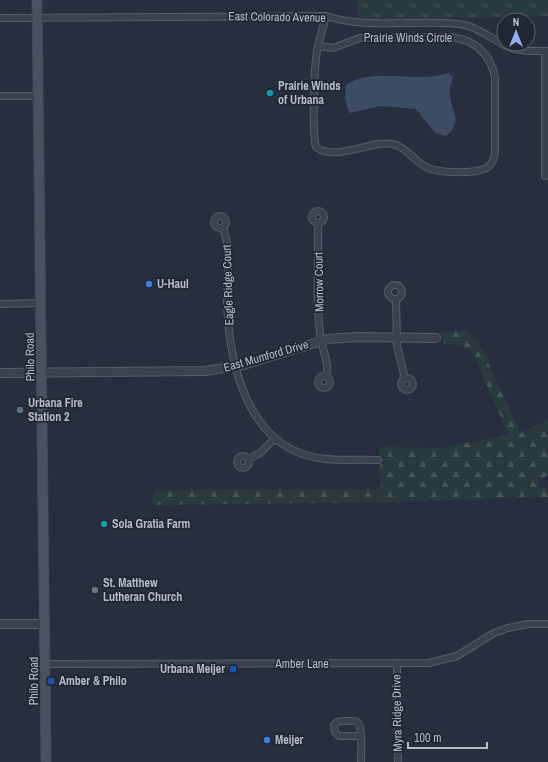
<svg xmlns="http://www.w3.org/2000/svg" width="548" height="762" viewBox="0 0 548 762" font-family="'Archivo Narrow',sans-serif">
	<defs>
		<pattern id="forest-firs" width="22" height="20" patternUnits="userSpaceOnUse"><rect width="22" height="20" fill="#293a3e"/><path d="M5 1l3.5 6h-7zM16 11l3.5 6h-7z" fill="#465558"/></pattern>
		<pattern id="park-tufts" width="24" height="20" patternUnits="userSpaceOnUse"><rect width="24" height="20" fill="#293a3e"/><path d="M3 7l-1-3M5 7V3M7 7l1-3M15 17l-1-3M17 17v-4M19 17l1-3" fill="none" stroke="#465558"/></pattern>
	</defs>
	<rect width="100%" height="100%" fill="#272e3d"/>
	<!-- forest -->
	<path fill="url(#forest-firs)" d="M466,331L477,339L521,433L548,420V475L542,478L537,487L548,488V497L384,502L152,505L154,491L200,489H381L379,447L441,448L509,435L471,350L460,345L443,343L440,332Z"/>
	<!-- park -->
	<path fill="url(#park-tufts)" d="M357,0H548V16L357,20Z"/>
	<!-- water -->
	<path fill="#3e4b64" d="M448,73L453,77C452,82 449,88 450,93C450,113 465,120 446,136L435,133L416,109L380,106L350,113C344,103 345,95 346,85C372,66 416,84 448,73Z"/>
	<g fill="none" stroke-linecap="round" stroke-linejoin="round">
		<!-- minor casing -->
		<g stroke="#565c68" stroke-width="8">
			<path id="minor" d="M0,18L326,16C370,30 414,19 459,24C478,26 492,40 509,47C521,52 535,51 548,51
				M451,37C475,40 490,53 495,77V153C494,158 493,163 489,166C479,175 437,173 426,167C415,162 408,149 396,145C377,137 336,163 316,147C312,135 314,60 318,46L333,48L360,38Z
				M318,46L326,16
				M0,96H38
				M545,176V51
				M312 217a6 6 0 1 1 12 0a6 6 0 1 1-12 0Z
				M214 222a6 6 0 1 1 12 0a6 6 0 1 1-12 0Z
				M318,224C319,262 315,302 321,340C323,352 330,365 326,376
				M223,228C232,252 226,277 227,303C229,360 245,439 309,456C330,462 356,459 378,460
				M388 292a7 7 0 1 1 14 0a7 7 0 1 1-14 0Z
				M396,299L397,346L405,378
				M0,304L41,303
				M318 382a6 6 0 1 1 12 0a6 6 0 1 1-12 0Z
				M401 384a6 6 0 1 1 12 0a6 6 0 1 1-12 0Z
				M237 462a6 6 0 1 1 12 0a6 6 0 1 1-12 0Z
				M249,459L260,453L274,439
				M397,663L398,762
				M46,664L429,663L457,656L494,633L508,628L528,624H548
				M361,736H339L335,732L334,725C338,720 342,721 348,721C351,721 355,720 357,722C363,726 361,754 361,762"/>
		</g>
		<!-- tertiary casing -->
		<g stroke="#565c68" stroke-width="10">
			<path id="tertiary" d="M0,373L205,371L243,365L328,339L357,337L436,338
				M0,624H45"/>
		</g>
		<!-- secondary casing -->
		<g stroke="#444a56" stroke-width="11">
			<path id="secondary" d="M37,0L46,762"/>
		</g>
		<!-- minor -->
		<use href="#minor" stroke="#3b414d" stroke-width="6"/>
		<!-- tertiary -->
		<use href="#tertiary" stroke="#3b414d" stroke-width="8"/>
		<!-- secondary -->
		<use href="#secondary" stroke="#495060" stroke-width="9"/>
	</g>
	<!-- markers -->
	<g fill="#0f9aa8" stroke="#202632" stroke-width="1.5">
		<circle cx="270" cy="93" r="4"/>
		<circle cx="104" cy="524" r="4"/>
	</g>
	<g fill="#3f7fe0" stroke="#202632" stroke-width="1.5">
		<circle cx="149" cy="284" r="4"/>
		<circle cx="267" cy="740" r="4"/>
	</g>
	<circle fill="#5c6f8a" stroke="#202632" stroke-width="1.5" cx="20" cy="410" r="4"/>
	<circle fill="#6b7280" stroke="#202632" stroke-width="1.5" cx="95" cy="590" r="4"/>
	<g fill="#1a4fb4" stroke="#202632" stroke-width="1.5">
		<rect x="229" y="665" width="8" height="8" rx="2"/>
		<rect x="47" y="677" width="8" height="8" rx="2"/>
	</g>
	<g text-anchor="middle" dominant-baseline="central" stroke-width="3.5" stroke-linejoin="round" paint-order="stroke">
		<!-- street labels -->
		<g font-size="12" fill="#b7bcc8" stroke="#202632">
			<text transform="translate(277 17) rotate(1)">East Colorado Avenue</text>
			<text x="408" y="38">Prairie Winds Circle</text>
			<text transform="translate(319 282) rotate(-91)">Morrow Court</text>
			<text transform="translate(228 285) rotate(-92)">Eagle Ridge Court</text>
			<text transform="translate(266 356) rotate(-16)">East Mumford Drive</text>
			<text transform="translate(30 357) rotate(-91)">Philo Road</text>
			<text x="302" y="664">Amber Lane</text>
			<text transform="translate(34 681) rotate(-90)">Philo Road</text>
			<text transform="translate(397 713) rotate(-91)">Myra Ridge Drive</text>
		</g>
		<!-- poi labels -->
		<g font-size="12" font-weight="bold" fill="#b7bcc8" stroke="#202632" text-anchor="start">
			<text x="278" y="86">Prairie Winds<tspan x="278" dy="14">of Urbana</tspan></text>
			<text x="157" y="284">U-Haul</text>
			<text x="28" y="403">Urbana Fire<tspan x="28" dy="14">Station 2</tspan></text>
			<text x="112" y="524">Sola Gratia Farm</text>
			<text x="103" y="583">St. Matthew<tspan x="103" dy="14">Lutheran Church</tspan></text>
			<text x="225" y="669" text-anchor="end">Urbana Meijer</text>
			<text x="59" y="681">Amber &amp; Philo</text>
			<text x="275" y="740">Meijer</text>
		</g>
	</g>
	<!-- north arrow -->
	<g transform="translate(516 32)"><circle r="19" fill="#202632" stroke="#5c626e"/>
	<path d="M0-3L7 15L0 10L-7 15Z" fill="#95b0ef"/>
	<text y="-6" font-size="11" font-weight="bold" text-anchor="middle" fill="#b7bcc8">N</text>
	</g>
	<!-- scale -->
	<path d="M408 742v6h79v-6" fill="none" stroke="#b7bcc8" stroke-width="2"/>
	<text x="414" y="742" font-size="12" fill="#b7bcc8" stroke="#202632" stroke-width="3" paint-order="stroke">100 m</text>
</svg>
